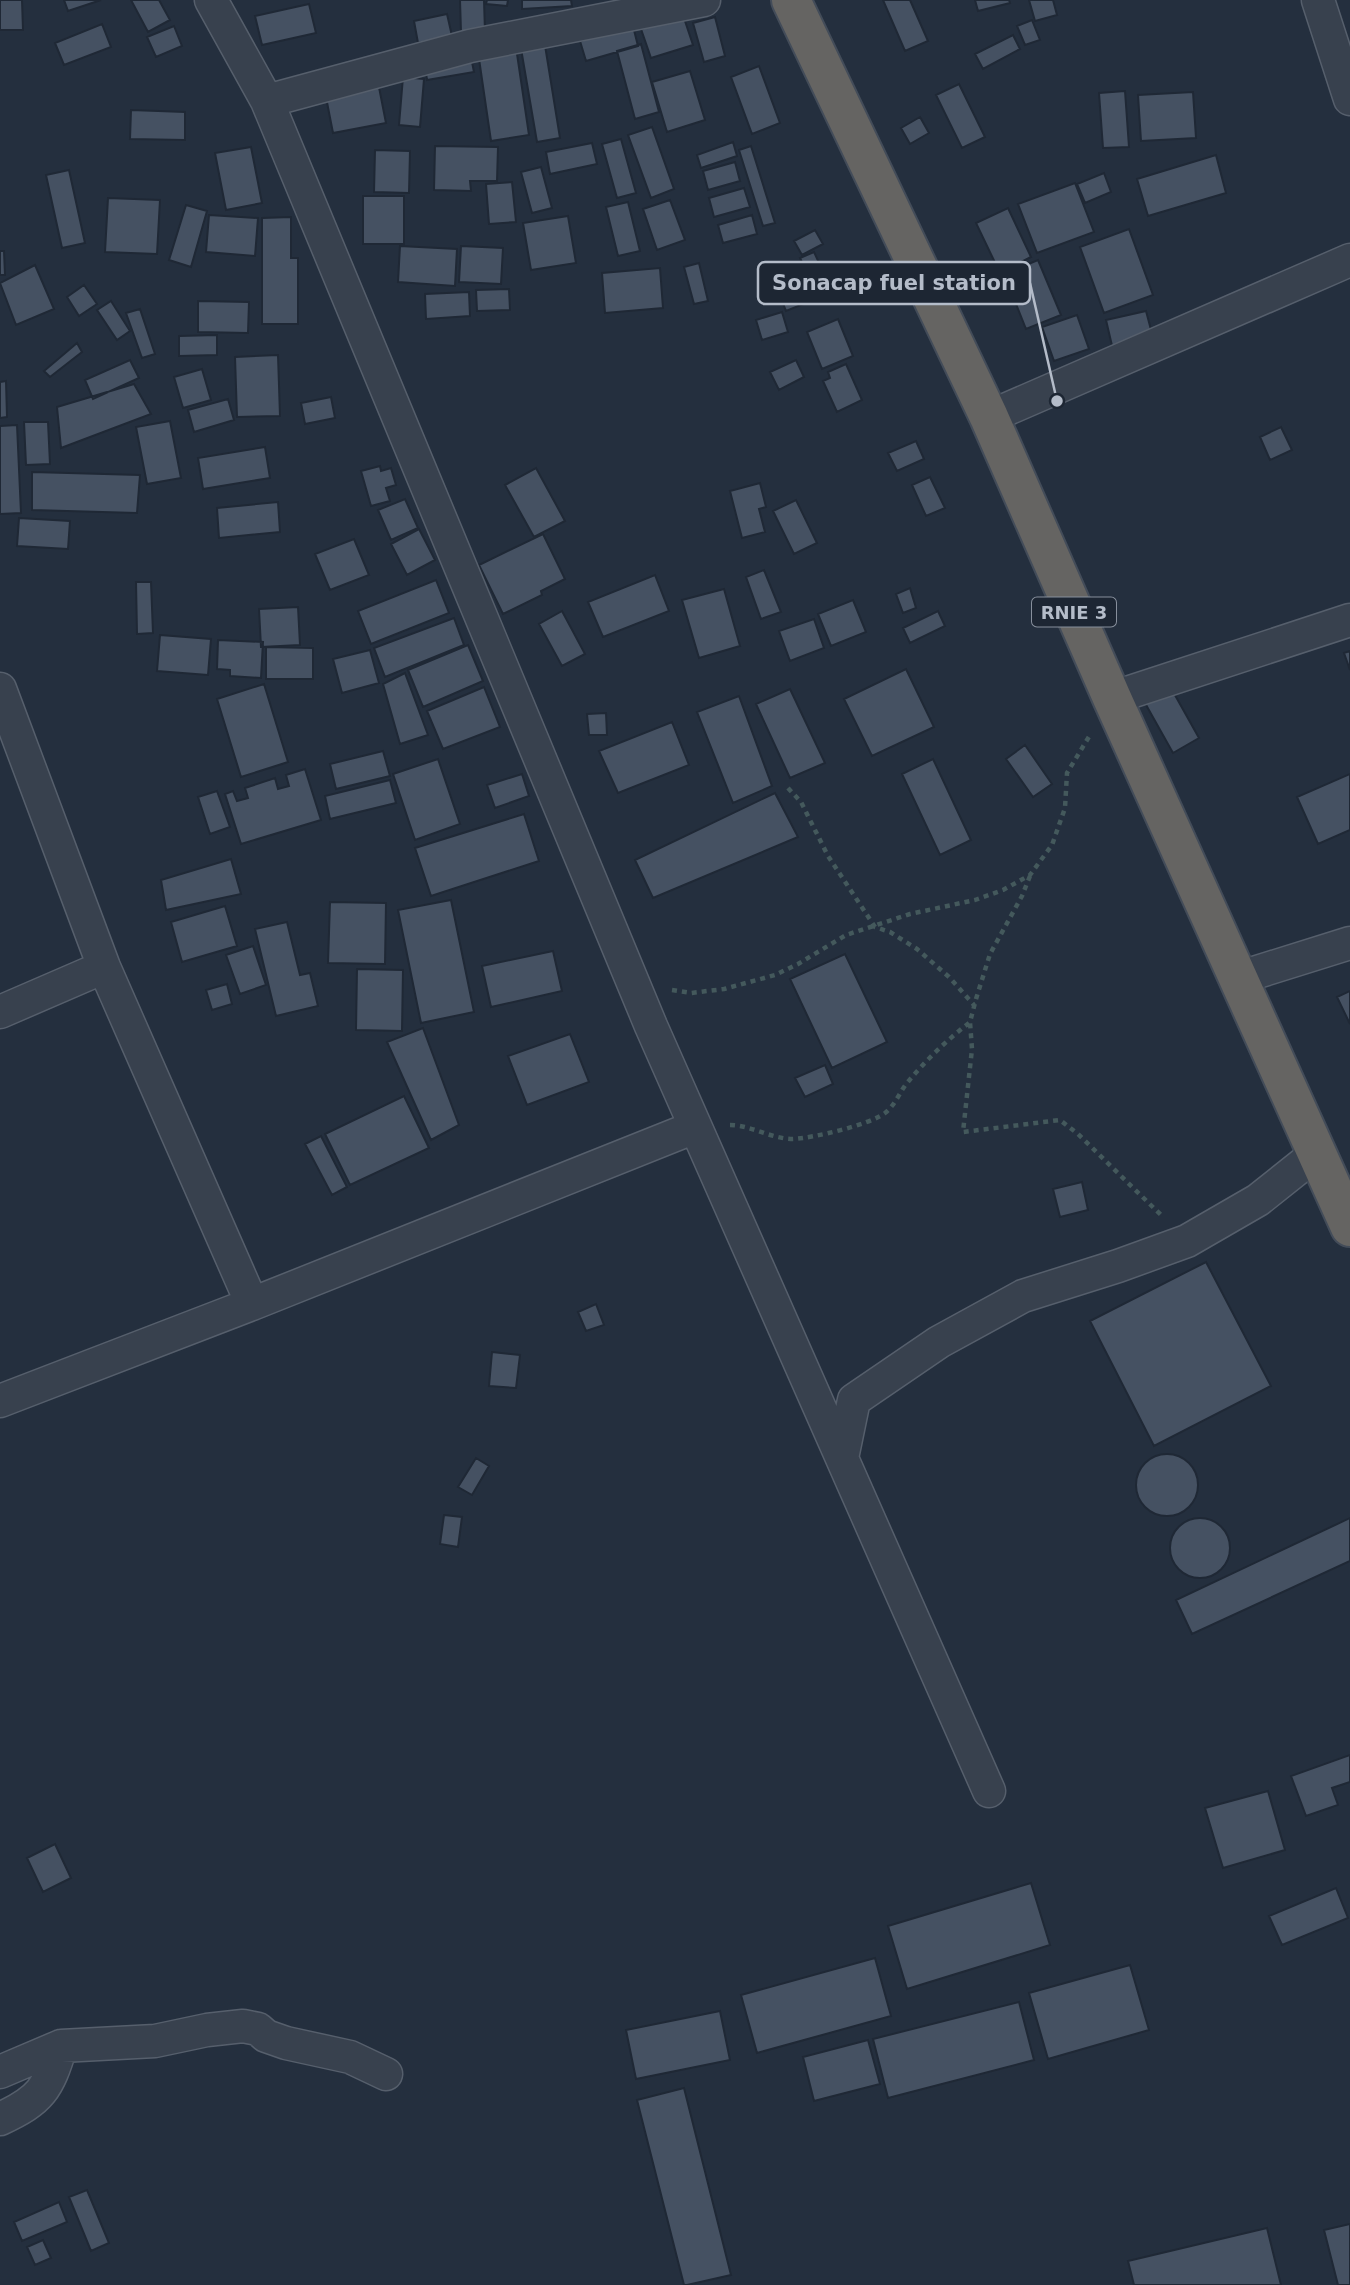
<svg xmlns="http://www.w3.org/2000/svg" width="1350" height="2285" viewBox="0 0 1350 2285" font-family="'DejaVu Sans',sans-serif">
	<rect width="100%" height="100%" fill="#242f3e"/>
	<!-- building -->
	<path fill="#455162" stroke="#1f2835" stroke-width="2" d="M0,0H22L23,30H0Z
		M64,0H101L68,11Z
		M131,0H159L170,20L148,32Z
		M460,0H484L485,32H461Z
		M487,0H508L507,6L486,4Z
		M522,0H571L572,6L522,9Z
		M883,0H910L928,41L905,51Z
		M975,0H1009L1010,3L978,11Z
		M1029,0H1053L1057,15L1035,21Z
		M309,4L316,33L262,45L255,16Z
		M447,14L452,36L418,43L414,21Z
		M683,15L693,45L651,58L641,29Z
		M715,17L725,56L704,62L693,23Z
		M1032,20L1040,40L1025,45L1017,26Z
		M102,24L111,47L64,65L55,43Z
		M174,26L182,46L156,57L147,37Z
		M633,26L638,46L586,61L580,41Z
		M543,33L560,138L537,142L519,37Z
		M1013,35L1020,49L983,69L975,54Z
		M641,44L659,112L635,119L617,51Z
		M516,47L529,135L491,141L478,52Z
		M470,52L474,72L427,80L424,60Z
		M759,66L780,123L752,134L731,77Z
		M690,71L705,120L667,132L652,82Z
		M403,77L424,79L420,127L399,125Z
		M378,82L386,123L333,133L325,92Z
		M959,84L985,137L962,148L936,95Z
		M1125,91L1129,147L1103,148L1099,93Z
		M1193,92L1196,138L1141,141L1138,95Z
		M131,110L185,112V140L130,139Z
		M920,117L929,133L910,144L901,128Z
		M652,127L674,189L651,198L628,135Z
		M621,139L636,193L617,198L602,144Z
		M733,142L737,156L701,168L697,155Z
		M592,143L597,164L550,174L546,152Z
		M435,146L498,147L497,181H470L471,191L434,190Z
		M751,146L775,223L763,226L739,150Z
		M251,147L262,203L226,210L215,153Z
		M375,150L410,151L409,193L374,192Z
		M1216,155L1226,193L1148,216L1137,179Z
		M735,162L740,181L708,190L703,171Z
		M541,167L552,208L532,213L521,172Z
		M69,170L85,243L62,248L46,175Z
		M1104,173L1111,192L1085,203L1077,184Z
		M512,182L516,222L489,224L486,184Z
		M1075,183L1094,232L1037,253L1018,204Z
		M744,188L750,207L714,217L709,198Z
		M363,196H404V244H363Z
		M108,198L160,200L157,254L105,252Z
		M670,200L685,240L657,250L643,209Z
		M628,202L640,251L618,256L606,207Z
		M186,205L207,211L191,267L169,260Z
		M1008,208L1031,257L1000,273L976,223Z
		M209,215L258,218L255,256L206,252Z
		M752,215L757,234L723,243L718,225Z
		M568,216L576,263L531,270L523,223Z
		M291,217V258H298V324H262V218Z
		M1129,229L1153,295L1104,313L1080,247Z
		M815,230L823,244L802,255L794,241Z
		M400,246L457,249L455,286L398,282Z
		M461,246L503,248L501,284L459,282Z
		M0,251H4L5,275H0Z
		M814,252L820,265L806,271L800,258Z
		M1038,260L1061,315L1026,329L1004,274Z
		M699,263L708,301L694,304L684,267Z
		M35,265L54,309L16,325L0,283Z
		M660,268L663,308L605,313L602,273Z
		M812,275L821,297L786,311L777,288Z
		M84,285L97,304L79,316L67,297Z
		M509,289L510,310L477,311L476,290Z
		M469,292L470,316L426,319L425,294Z
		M111,301L130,331L117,340L97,310Z
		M198,301L249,302L248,333L198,332Z
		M140,309L155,354L142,358L126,313Z
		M1146,311L1154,341L1113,350L1106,320Z
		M782,312L788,332L762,340L756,320Z
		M1077,315L1089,349L1054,361L1042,327Z
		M838,319L853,356L822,369L807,332Z
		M217,335V355L179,356V336Z
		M77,343L82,352L50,377L44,371Z
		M278,355L280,416L237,417L235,357Z
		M130,360L139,378L93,399L85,380Z
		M796,360L804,377L779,390L770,372Z
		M846,364L862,400L837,412L823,381L830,378L828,372Z
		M202,369L211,400L183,408L174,377Z
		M6,381L7,417L0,418V382Z
		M134,384L151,414L61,448L57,407Z
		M331,397L335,418L305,424L301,403Z
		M228,399L234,420L194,432L188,410Z
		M170,421L181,478L147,484L136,427Z
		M24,422H48L50,464L26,465Z
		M17,425L21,513L0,514V426Z
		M1281,427L1292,450L1270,460L1260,437Z
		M916,441L924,459L897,471L888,453Z
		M265,447L270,478L203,489L198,458Z
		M380,466L381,471L391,468L396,485L386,488L390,501L371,506L361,471Z
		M536,468L565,521L534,537L505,485Z
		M32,472L140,475L137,513L32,510Z
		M930,477L945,508L926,516L912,485Z
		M760,483L766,507L759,509L765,532L742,538L730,491Z
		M405,499L418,528L391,540L378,510Z
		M796,500L817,543L794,554L773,511Z
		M278,502L280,532L219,538L217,508Z
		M19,518L70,521L68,549L17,546Z
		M419,529L435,560L407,575L391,544Z
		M543,534L565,579L541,591L542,595L503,614L479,565Z
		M354,539L369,575L330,590L315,554Z
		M764,570L781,612L761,619L746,577Z
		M655,575L669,611L603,637L588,602Z
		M436,580L449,613L371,644L358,611Z
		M136,582H151L153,633L137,634Z
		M910,588L916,608L903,613L896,594Z
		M724,589L740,646L699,658L682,600Z
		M853,600L866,632L831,646L818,614Z
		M298,607L300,645L261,647L259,609Z
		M562,611L585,654L562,666L539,624Z
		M938,611L945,626L910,643L903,628Z
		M454,618L464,645L385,677L374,648Z
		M814,619L824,648L790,661L779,631Z
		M160,635L211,639L208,675L157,671Z
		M218,640L263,642L261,678L230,676V670L217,669Z
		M468,645L483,681L423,707L408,670Z
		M266,647L313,648V679H266Z
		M370,650L379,683L342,693L333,659Z
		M1350,651V670L1344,653Z
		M906,669L934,727L872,756L844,699Z
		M405,673L428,735L400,744L383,684Z
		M264,684L288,762L241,777L217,699Z
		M484,687L500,727L443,749L427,711Z
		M1171,688L1199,738L1173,753L1145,703Z
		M790,689L825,763L790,778L756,704Z
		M739,696L772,786L733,803L697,712Z
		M606,713L607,735H589L587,714Z
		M672,722L689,765L618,793L599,751Z
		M1025,745L1052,784L1033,797L1006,759Z
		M383,751L390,776L336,789L330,764Z
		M438,759L460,824L415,840L393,774Z
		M933,759L971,840L940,855L902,774Z
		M305,769L321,820L241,844L225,794L233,791L237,801L248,798L245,788L275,778L278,789L289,786L286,775Z
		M522,774L529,796L495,808L487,785Z
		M1350,774V830L1318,844L1297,797Z
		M390,780L396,803L330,819L325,796Z
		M217,791L230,827L210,834L198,797Z
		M775,793L798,837L653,898L635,860Z
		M524,814L539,861L431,896L415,848Z
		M231,859L241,894L166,910L161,880Z
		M451,900L474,1012L421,1023L398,910Z
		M330,902L386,903L385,964L328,963Z
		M225,906L237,946L182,962L171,922Z
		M287,922L300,975L310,973L318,1006L276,1016L255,929Z
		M253,946L266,985L240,994L226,955Z
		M553,951L562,991L491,1007L482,966Z
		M845,954L887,1042L832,1068L790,979Z
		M357,969L403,970L402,1031L356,1030Z
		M227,984L232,1004L212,1010L206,990Z
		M1350,991V1024L1337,997Z
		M423,1028L459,1125L431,1140L387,1042Z
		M570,1034L589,1082L527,1105L508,1056Z
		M825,1065L833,1084L805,1097L795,1078Z
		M404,1096L429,1148L350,1185L325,1134Z
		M321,1136L347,1187L332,1195L305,1144Z
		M1082,1182L1088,1210L1060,1217L1053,1189Z
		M1206,1262L1271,1386L1154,1446L1090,1321Z
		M596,1304L604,1325L586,1331L578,1312Z
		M492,1352L520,1355L516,1388L489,1386Z
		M1136 1485a31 31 0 1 1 62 0a31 31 0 1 1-62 0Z
		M476,1458L489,1466L472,1495L458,1487Z
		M444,1515L462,1517L458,1547L440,1544Z
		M1170 1548a30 30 0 1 1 60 0a30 30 0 1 1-60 0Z
		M1350,1518V1561L1192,1634L1176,1600Z
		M1350,1755V1782L1332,1788L1338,1805L1306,1816L1291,1776Z
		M1268,1791L1285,1850L1223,1868L1205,1808Z
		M55,1844L71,1878L43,1892L27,1858Z
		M1031,1883L1050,1945L907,1989L888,1926Z
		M1336,1888L1348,1918L1282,1945L1269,1916Z
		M875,1958L891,2016L757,2053L741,1995Z
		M1130,1965L1149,2030L1048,2059L1029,1993Z
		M1019,2002L1034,2060L888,2098L873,2039Z
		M720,2011L730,2060L636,2079L626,2030Z
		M868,2040L880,2084L814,2101L803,2057Z
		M684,2088L731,2275L687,2285H684L637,2100Z
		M87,2190L109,2243L91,2251L69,2197Z
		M59,2202L67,2222L22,2241L14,2222Z
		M1350,2224V2285H1338L1324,2230Z
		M1267,2228L1281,2285H1134L1128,2261Z
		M43,2240L51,2258L35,2265L27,2247Z"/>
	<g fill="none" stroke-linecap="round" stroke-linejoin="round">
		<!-- minor casing -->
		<g stroke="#565f6c" stroke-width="35">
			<path id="minor" d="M211,0L267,101L651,1026L989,1791
				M1318,0L1350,99
				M267,101L470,46L704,0
				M989,417L1350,260
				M0,689L104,967L252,1304
				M1112,698L1350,620
				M1238,978L1350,943
				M0,1012L104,967
				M0,1401L252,1304L695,1127
				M842,1458L854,1400L939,1342L1023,1296L1118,1266L1187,1241L1258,1200L1317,1153
				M0,2072L61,2046
				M0,2119C41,2100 48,2089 61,2046L155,2041L207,2030L243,2026L258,2029L266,2036L286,2043L350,2057L386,2074"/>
		</g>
		<!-- trunk casing -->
		<g stroke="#434c59" stroke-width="42">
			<path id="trunk" d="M791,0L989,417L1112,698L1350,1227"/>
		</g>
		<!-- path -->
		<path stroke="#44595c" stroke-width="4.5" stroke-dasharray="5 5" stroke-linecap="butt" d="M788,788L801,802L828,856L875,927L890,932L917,949L949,977L974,1005
			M1030,876L1022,896L990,954L976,999L970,1022L972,1049L963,1132L1060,1120L1078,1134L1161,1215
			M672,990L691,993L724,989L775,975L798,964L846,935L910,914L975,900L1003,890L1030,875L1052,845L1065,808L1067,773L1090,735
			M730,1125C751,1125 771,1139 793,1139C813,1138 869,1125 885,1113C896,1104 899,1093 907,1083C925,1061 947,1040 969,1023"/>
		<!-- minor -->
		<use href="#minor" stroke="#38414e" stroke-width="32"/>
		<!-- trunk -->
		<use href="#trunk" stroke="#656462" stroke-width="38"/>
	</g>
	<g text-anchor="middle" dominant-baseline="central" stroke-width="6" stroke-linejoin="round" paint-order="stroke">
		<!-- shield labels -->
		<rect fill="#1d2633" stroke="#878f9c" stroke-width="2" x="1032" y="597.5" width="84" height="29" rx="5"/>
		<g font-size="18" font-weight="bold" fill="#b4bcc9">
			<text x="1074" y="612">RNIE 3</text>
		</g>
	</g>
	<!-- callouts -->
	<path fill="none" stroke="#b4bcc9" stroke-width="2.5" d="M1057 401L1030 283"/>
	<circle fill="#b4bcc9" stroke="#1d2633" stroke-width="2.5" cx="1057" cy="401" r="7"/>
	<rect fill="#1d2633" stroke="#b4bcc9" stroke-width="2.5" x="758" y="262" width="272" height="42" rx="7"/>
	<g font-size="21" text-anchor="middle" font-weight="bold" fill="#b4bcc9">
		<text x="894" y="290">Sonacap fuel station</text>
	</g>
</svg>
